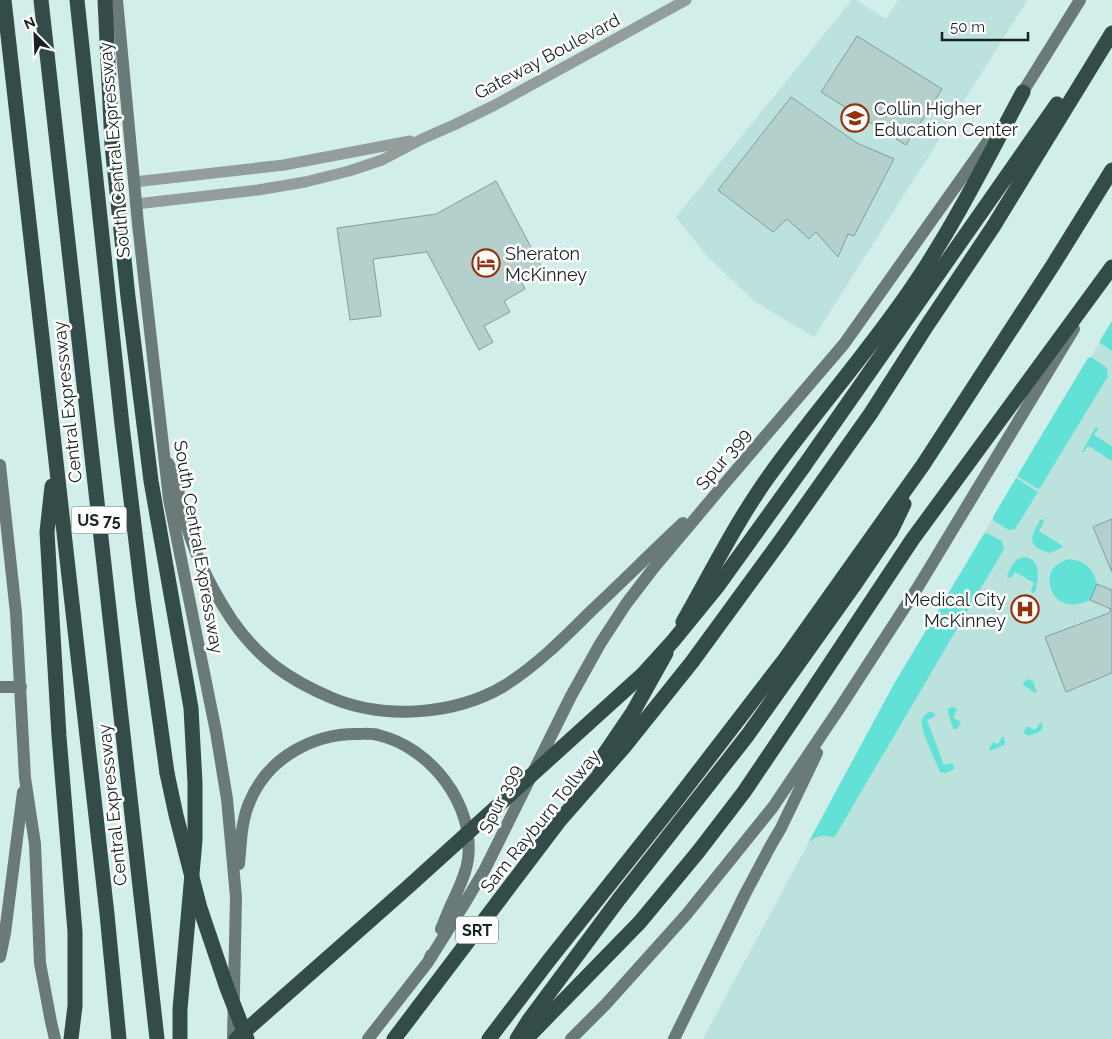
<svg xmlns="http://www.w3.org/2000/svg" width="1112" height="1039" viewBox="0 0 1112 1039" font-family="Raleway,sans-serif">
	<rect width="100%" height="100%" fill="#d1eeea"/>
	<!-- built -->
	<path fill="#bce2dd" d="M852,0H856L886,19L898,0H1025L1027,1L814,337L754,301L706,255L676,217Z
		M1112,321V1039H703L894,684L1088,358L1091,357Z"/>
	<!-- green -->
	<path fill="#62e2d7" d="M1112,321V351L1099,342Z
		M1091,357L1107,368L1108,376L1040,488L1038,489L1017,476L1088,358Z
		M1097,427L1098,429L1094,435L1112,446V461L1088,446L1084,452H1082L1095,428Z
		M1016,478L1038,492L1015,529L1009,530L994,521L993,517Z
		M1043,519L1044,522L1039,531L1063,546L1061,548L1050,553C1026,546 1030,538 1040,520Z
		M987,533L1002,541L1004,549L834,838C824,834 817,835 808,843L894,684L984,534Z
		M1022,557C1042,557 1039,579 1035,592L1032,593L1031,590L1034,583L1015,572L1011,578L1007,577C1009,569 1014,560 1022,557Z
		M1068,559C1080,560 1087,563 1093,573C1094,576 1097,581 1097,585C1096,590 1092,596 1090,600C1083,603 1075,606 1067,604C1050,600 1042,575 1058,564C1061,562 1065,560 1068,559Z
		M1027,679L1033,681L1037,693H1035L1023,685L1024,682Z
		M952,707L956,708L957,710L953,718L961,722L957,729H953L948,713V709Z
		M929,712H932L935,714L934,717L927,720L944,765L950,763L954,765V769L945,773L940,772C936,762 920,729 922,721C923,716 925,714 929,712Z
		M1040,723H1042C1044,733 1036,733 1028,736L1023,733L1027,726L1035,730Z
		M1002,737H1004L1005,741L1004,745L990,751L989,750L993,742L998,744Z"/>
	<!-- building -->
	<path fill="#b4d0cd" stroke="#829d9a" d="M857,36L942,89L906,145L821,92Z
		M791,97L857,143L894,159L854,236L848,234L838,257L816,232L809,239L787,219L773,232L718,190Z
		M496,181L542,268L520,279L525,289L504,301L510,312L484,326L493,342L479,350L427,252L373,259L381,316L350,320L337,228L436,214Z
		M1112,519V572L1093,527Z
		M1097,584L1112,590V673L1066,692L1045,637L1109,613L1111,609L1090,600Z"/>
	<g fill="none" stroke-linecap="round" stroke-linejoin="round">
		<!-- street -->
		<path stroke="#929d9c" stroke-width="11" d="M134,182L284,165L410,141
			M136,204L258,190L305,182L349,171L382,160L422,139L456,124L493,106L597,49L686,0"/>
		<!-- secondary -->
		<path stroke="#697a78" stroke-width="12" d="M117,0L138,224L169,499L216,732L227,799L236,897L233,1039
			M1019,98L1080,0
			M168,463C171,468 173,472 175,477C179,488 179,500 182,510C192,549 210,587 232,620C259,659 289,680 332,698C385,720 455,715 504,686C536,666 563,639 590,612C621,583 652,552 683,523
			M0,465L16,613L25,778L35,844L40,963L51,1022L55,1039
			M0,687H21
			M239,864C241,843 241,821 250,801C268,758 313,733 359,734C365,734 372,733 378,735C430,747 475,804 468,859C466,875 459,887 453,901C448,911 445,920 441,929
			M0,957L5,933L23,792
			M428,962L466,901L485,869L571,696L600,644L626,604L652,570L720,489L844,344L998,127
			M368,1039L428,962L431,955
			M571,1039L606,1004L686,915L773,807L841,706L918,587L1074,329
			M674,1039L745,894L771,845L781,828L817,753"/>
		<!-- highway -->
		<path stroke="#344c49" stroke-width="15" d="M4,0L107,914L119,1039
			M41,0L157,1039
			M77,0L122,425L143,600L167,773
			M105,0L112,145L128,297L151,481L191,708L195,783V840L180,1009V1039
			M804,466L1057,104
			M52,486L47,532L59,736L75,932V1006L71,1039
			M683,622C711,573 736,522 769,476C817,409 872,348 917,280C957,220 989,155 1023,92
			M597,765L633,712L666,653
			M394,1039L560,820L624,747L692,662L779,543L871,413L926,327L993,227L1112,33
			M489,1039L550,959L675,802L785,659L923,465L1053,265L1112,170
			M517,1039L529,1020L619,899L747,736L853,587L891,531L904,504
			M526,1039L640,922L698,852L744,792L798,712L912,540L1112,267"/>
		<!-- highway-bridge -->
		<path stroke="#344c49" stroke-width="15" d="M167,773L176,815L200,908L227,988L247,1039
			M236,1039L408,887L643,674L673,641L717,587L804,466"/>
	</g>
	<!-- icons -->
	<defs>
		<g id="university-ring" transform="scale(1.4375)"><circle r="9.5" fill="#fff" stroke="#97300c" stroke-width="1.5"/><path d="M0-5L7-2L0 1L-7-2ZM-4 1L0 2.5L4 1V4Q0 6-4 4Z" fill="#97300c"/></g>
		<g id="hotel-ring" transform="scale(1.4375)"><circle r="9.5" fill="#fff" stroke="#97300c" stroke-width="1.5"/><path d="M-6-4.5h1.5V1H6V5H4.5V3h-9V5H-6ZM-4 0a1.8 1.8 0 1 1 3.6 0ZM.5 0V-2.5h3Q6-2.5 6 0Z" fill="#97300c"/></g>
		<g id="hospital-ring" transform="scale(1.4375)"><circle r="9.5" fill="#fff" stroke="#97300c" stroke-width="1.5"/><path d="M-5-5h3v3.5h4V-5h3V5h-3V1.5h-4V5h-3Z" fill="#97300c"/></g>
	</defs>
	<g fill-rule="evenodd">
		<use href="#university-ring" x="855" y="118"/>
		<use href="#hotel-ring" x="486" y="263"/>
		<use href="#hospital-ring" x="1025" y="609"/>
	</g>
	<g text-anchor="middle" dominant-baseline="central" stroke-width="5" stroke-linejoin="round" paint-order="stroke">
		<!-- shield labels -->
		<g fill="#fff" stroke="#5e6564" stroke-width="1">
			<rect x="71.5" y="506.5" width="55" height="27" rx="4"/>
			<rect x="456" y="916.5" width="42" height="27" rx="4"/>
		</g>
		<g font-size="16" font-weight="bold" fill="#192322">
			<text x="99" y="520">US 75</text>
			<text x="477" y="930">SRT</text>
		</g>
		<!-- street labels -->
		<g font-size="18" fill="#192322" stroke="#fff">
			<text transform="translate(547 56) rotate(-28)">Gateway Boulevard</text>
			<text transform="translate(114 150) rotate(-95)">South Central Expressway</text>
			<text transform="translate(67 402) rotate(-96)">Central Expressway</text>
			<text transform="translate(723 459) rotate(-50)">Spur 399</text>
			<text transform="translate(199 547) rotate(80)">South Central Expressway</text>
			<text transform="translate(500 799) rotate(-64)">Spur 399</text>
			<text transform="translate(112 805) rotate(-96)">Central Expressway</text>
			<text transform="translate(540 821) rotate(-51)">Sam Rayburn Tollway</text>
		</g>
		<!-- poi labels -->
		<g font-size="18" fill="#192322" stroke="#fff" text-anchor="start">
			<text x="874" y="108">Collin Higher<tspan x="874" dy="21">Education Center</tspan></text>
			<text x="505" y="253">Sheraton<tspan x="505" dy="21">McKinney</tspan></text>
			<text x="1006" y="599" text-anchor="end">Medical City<tspan x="1006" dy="21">McKinney</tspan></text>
		</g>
	</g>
	<!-- north arrow -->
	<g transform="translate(35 35) rotate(336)" stroke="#ffffff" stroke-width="4" paint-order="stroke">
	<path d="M0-4L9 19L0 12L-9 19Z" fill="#192322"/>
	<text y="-8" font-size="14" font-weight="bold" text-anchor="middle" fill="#192322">N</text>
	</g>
	<!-- scale -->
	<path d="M942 32v8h86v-8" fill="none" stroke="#192322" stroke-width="2.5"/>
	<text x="950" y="32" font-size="15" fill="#192322" stroke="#ffffff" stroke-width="4" paint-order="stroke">50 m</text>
</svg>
